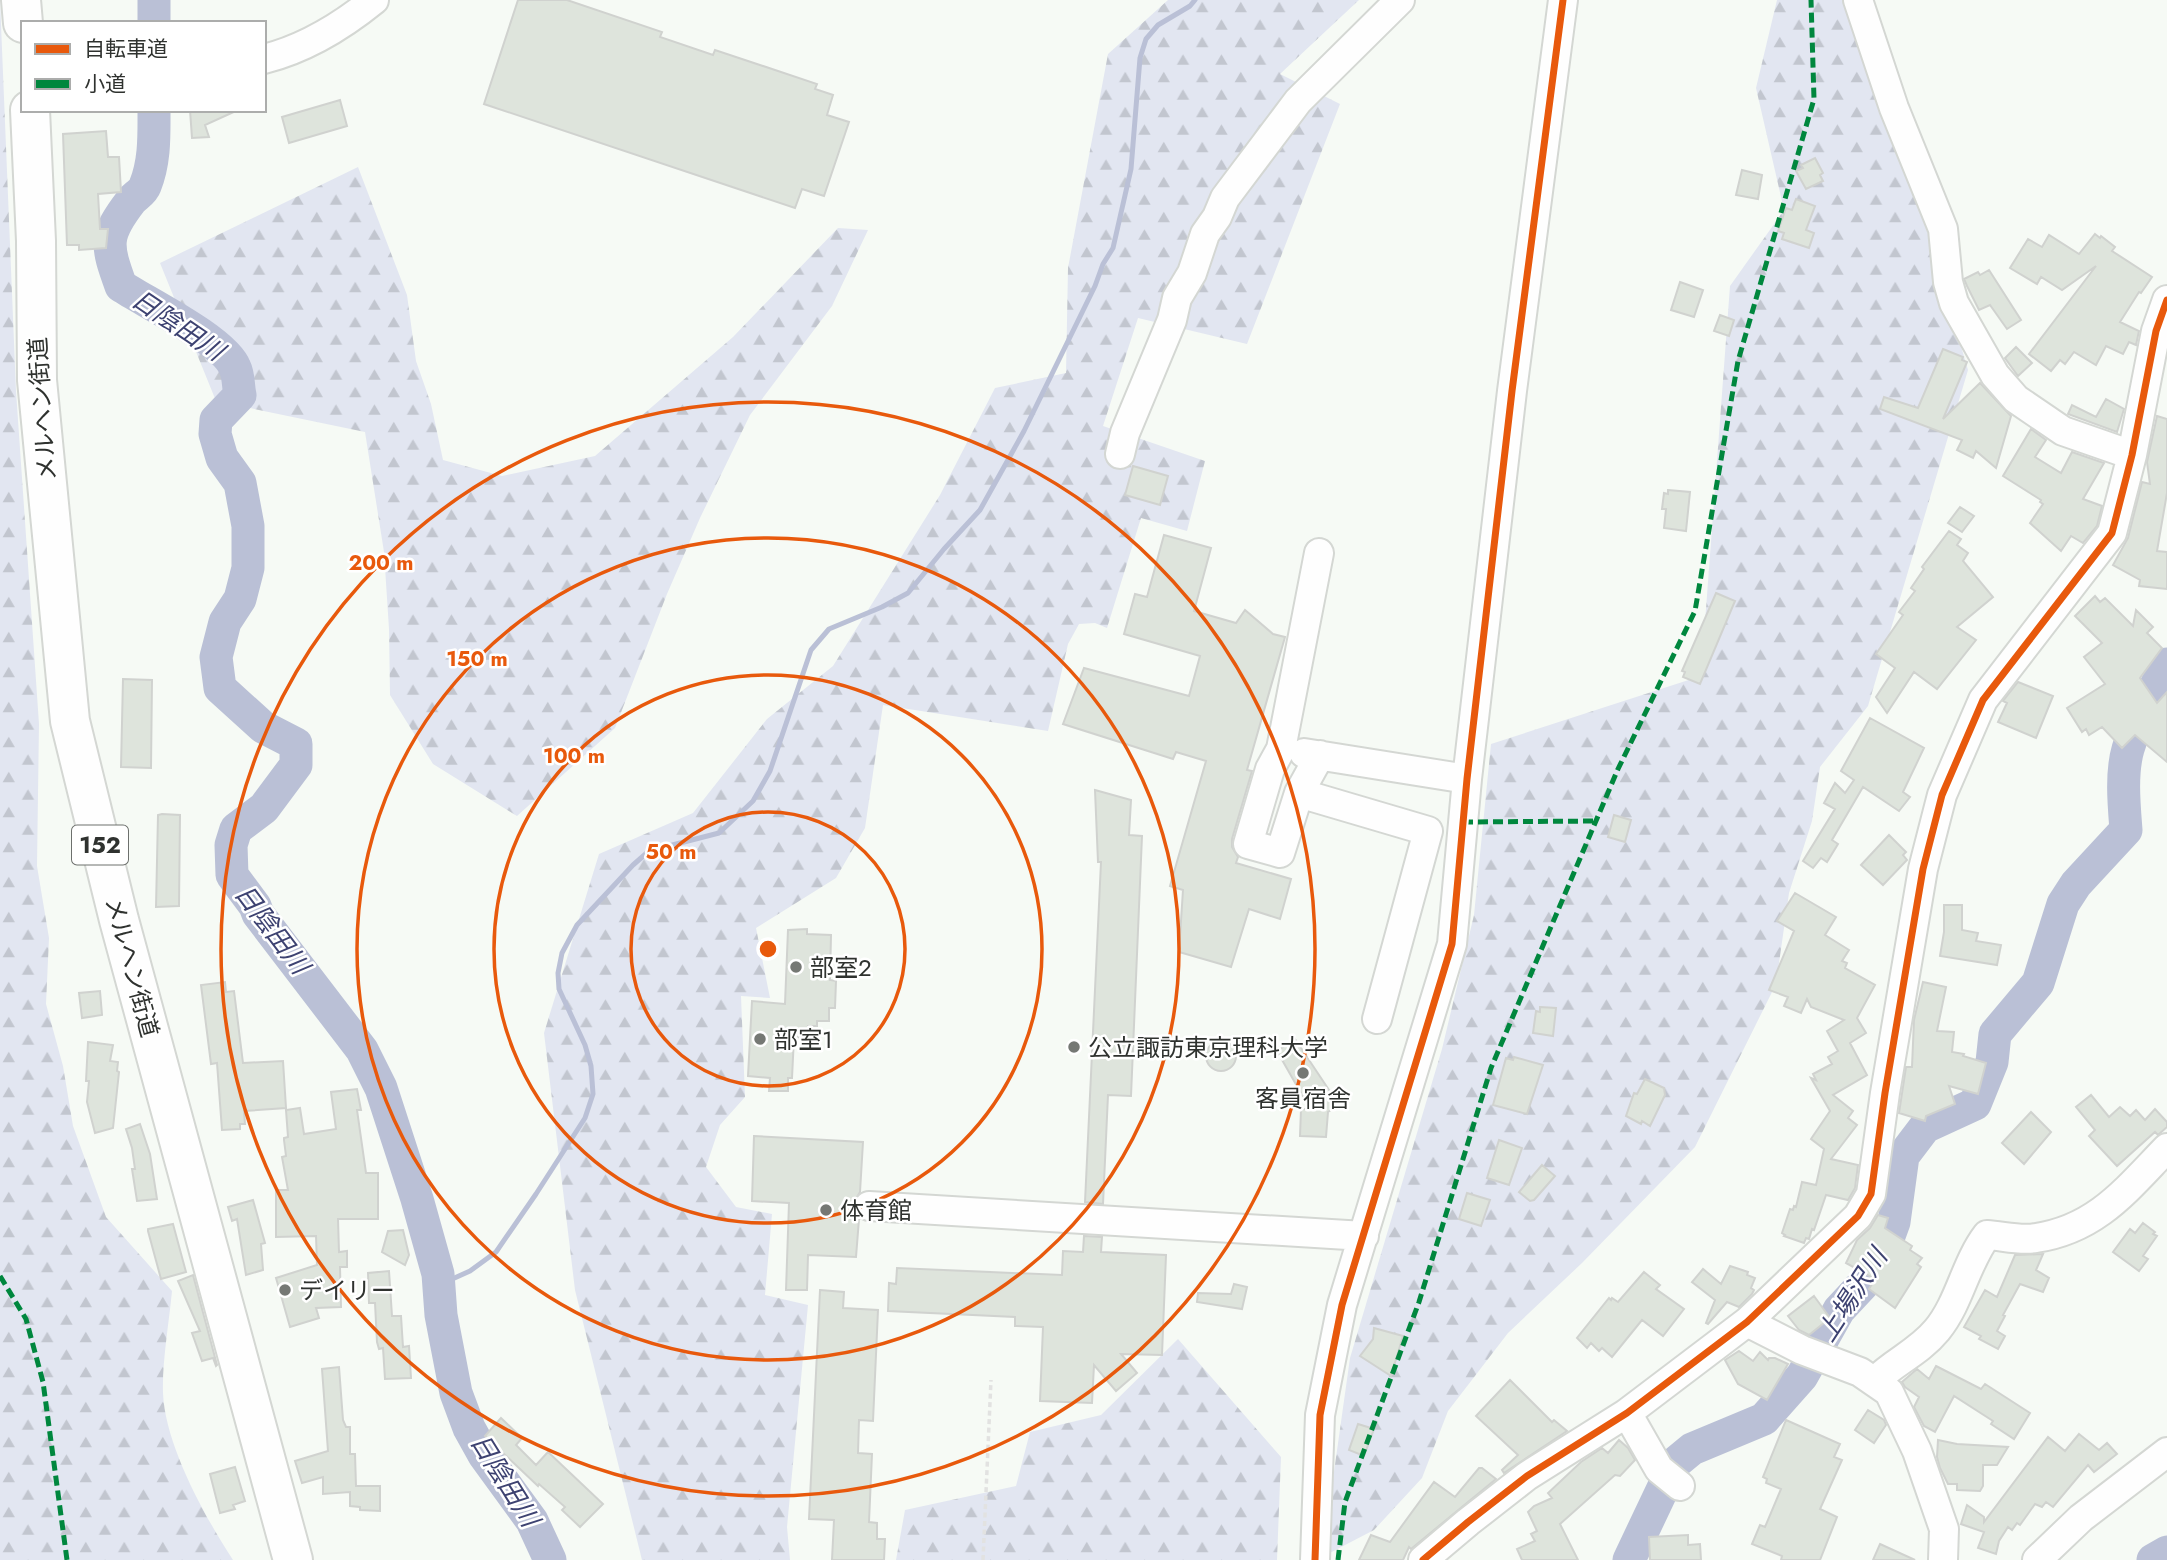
<svg xmlns="http://www.w3.org/2000/svg" width="2167" height="1560" viewBox="0 0 2167 1560" font-family="Jost,'Noto Sans JP',sans-serif">
	<defs>
		<pattern id="forest-firs" width="22" height="20" patternUnits="userSpaceOnUse" patternTransform="scale(1.75)"><rect width="22" height="20" fill="#e2e6f1"/><path d="M5 1l3.5 6h-7zM16 11l3.5 6h-7z" fill="#c2c6cf"/></pattern>
	</defs>
	<rect width="100%" height="100%" fill="#f6faf5"/>
	<!-- forest -->
	<path fill="url(#forest-firs)" d="M0,0L16,391L39,724L37,866L49,938L46,1004L63,1066L73,1126L106,1217L172,1291C169,1323 162,1362 163,1393C165,1445 205,1517 233,1560H0Z
		M1168,0H1359L1280,74L1340,104L1247,344L1138,318L1103,426L1205,461L1187,531L1141,518L1107,628L1095,623L1079,624L1068,644L1048,731L883,705L865,828L836,878L756,928L770,998L741,996L745,1097L720,1125L706,1167L736,1207L772,1214L765,1295L808,1305L787,1527L790,1560H642L575,1290L544,1033L599,854L693,813L767,719L833,666L940,495L995,388L1066,373L1068,268L1108,54Z
		M1777,0H1859L1968,370L1868,706L1820,767L1812,821L1789,893L1776,984L1695,1147L1582,1263L1508,1333L1448,1411L1422,1478L1374,1530L1322,1557L1350,1358L1442,1049L1474,915L1491,744L1701,676L1730,286L1784,210L1756,88Z
		M358,167L407,295L416,361L431,404L443,460L502,476L595,456L733,337L838,228L868,230L832,306L750,415L700,518L667,594L615,728L517,816L433,764L390,695L389,629L384,552L365,432L216,401L160,263Z
		M1178,1339L1281,1457L1277,1560H896L905,1510L1016,1486L1030,1432L1101,1415Z"/>
	<g fill="none" stroke-linecap="round" stroke-linejoin="round">
		<!-- stream -->
		<path stroke="#bac0d6" stroke-width="5" d="M439,1285L470,1271L496,1252L536,1194L585,1118L593,1094L591,1066L585,1045L559,989L558,973L562,953L577,925L633,865L649,851L719,833L753,801L770,771L811,650L829,629L882,607L908,593L944,549L980,510L1024,431L1095,286L1103,264L1113,248L1131,169L1140,58L1146,39L1158,25L1190,6L1195,0"/>
		<!-- river -->
		<path stroke="#bac0d6" stroke-width="33" d="M154,0V23
			M154,110C154,136 155,161 145,186C143,192 135,196 131,201C104,236 106,245 121,286C147,303 225,341 235,368C239,376 238,387 240,395L216,420L215,434L222,458L240,483L248,526V568L240,599L225,622L216,657L220,688L263,727L296,744V765L264,808L236,829L231,845L232,875L255,906L258,914L362,1050L381,1088L417,1199L438,1274L441,1315L456,1393L469,1428L484,1455L532,1521L550,1560
			M1629,1560L1675,1463L1692,1449L1764,1419L1802,1376L1839,1310L1867,1280L1886,1244L1894,1222L1903,1156L1925,1127L1975,1104L1992,1062L1995,1034L2038,983L2063,904L2076,884L2126,830C2124,805 2121,773 2128,749C2137,719 2153,692 2167,664
			M2153,1560L2167,1552"/>
	</g>
	<!-- building -->
	<path fill="#dee4dc" stroke="#d0d2cf" stroke-width="2" d="M518,0H567L662,32L660,37L713,55L715,50L817,84L815,89L833,95L827,115L849,122L824,196L802,189L795,208L484,104Z
		M340,100L347,126L289,143L282,117Z
		M190,110H238L205,125L209,137L192,138Z
		M106,131L108,157H119L121,192L98,194L100,229H108L106,248L79,250V245H67L63,134Z
		M1815,158L1823,173L1820,175L1823,181L1806,189L1796,171L1803,168L1801,165Z
		M1742,170L1762,175L1758,199L1736,195Z
		M1796,199L1815,206L1806,230L1814,233L1809,248L1782,239L1784,233L1778,231L1786,208L1792,210Z
		M2095,234L2100,238L2101,236L2115,247L2112,251L2152,277L2141,293L2139,292L2120,322L2139,331L2136,345L2129,342L2123,354L2106,346L2096,365L2074,352L2065,364L2060,360L2051,371L2029,354L2096,266L2062,290L2041,277L2037,284L2010,268L2028,239L2042,247L2049,235L2079,254Z
		M1989,270L2021,320L2007,329L1990,305L1979,310L1967,286L1964,279L1978,272L1980,275Z
		M1680,282L1703,290L1694,317L1671,310Z
		M1720,315L1734,320L1729,336L1714,331Z
		M2016,347L2032,363L2018,376L2005,358Z
		M1943,349L1963,357L1962,360L1967,362L1943,419L1980,383L2011,416L1996,468L1976,451L1973,458L1957,450L1962,440L1880,409L1884,397L1918,408Z
		M2106,399L2124,409L2117,432L2068,414L2072,405L2096,417Z
		M2157,416L2167,419V493L2157,551L2167,552V589L2139,586L2140,580L2113,565L2128,538L2142,482L2150,484L2147,462Z
		M2031,429L2046,440L2035,457L2061,473L2072,452L2104,463L2083,499L2102,506L2097,526L2083,543L2071,536L2061,551L2030,523L2043,504L2040,502L2041,500L2003,476Z
		M1133,466L1168,476L1160,505L1125,495Z
		M1668,490L1690,492L1686,531L1664,528L1666,509H1662L1664,493L1668,494Z
		M1960,507L1974,516L1962,532L1948,523Z
		M1949,531L1961,539L1957,545L1968,553L1963,561L1993,597L1957,627L1976,640L1937,689L1914,672L1887,713L1876,697L1895,668L1876,654L1903,615L1899,612L1915,591L1911,588L1924,569L1922,567Z
		M1164,535L1211,548L1194,611L1236,623L1245,610L1273,634L1285,637L1247,770L1252,771L1232,839V847L1238,857L1236,863L1291,879L1280,919L1249,909L1231,967L1179,952L1183,890L1170,886L1206,761L1176,752L1173,759L1063,724L1084,668L1189,696L1200,656L1124,634L1135,594L1147,597Z
		M1716,593L1735,601L1700,684L1683,677L1685,672L1682,671Z
		M2095,596L2100,602L2105,598L2133,626L2136,610L2153,627L2147,633L2162,648L2140,678L2157,703L2167,692V762L2135,735L2122,748L2102,727L2089,735L2086,729L2082,732L2067,708L2105,684L2084,657L2102,643L2075,616Z
		M123,679L152,680L151,768L121,767Z
		M2018,682L2053,696L2036,738L1998,722L2007,703L2003,701Z
		M1870,718L1924,748L1903,792L1910,797L1899,811L1863,787L1832,840L1838,844L1827,862L1821,858L1813,868L1803,861L1835,809L1824,803L1835,783L1845,793L1854,780L1841,771Z
		M1095,790L1131,800L1129,835L1142,836L1131,1096L1108,1095L1103,1204L1085,1202L1101,862H1098Z
		M162,814L180,815L179,906L156,907L158,815Z
		M1614,815L1631,820L1625,842L1608,837Z
		M1889,835L1906,852L1903,855L1907,860L1883,885L1861,865Z
		M1795,893L1836,917L1825,935L1849,950L1842,961L1847,963L1845,968L1875,985L1857,1018L1866,1033L1850,1043L1867,1075L1833,1095L1853,1111L1848,1118L1857,1125L1831,1159L1858,1165L1855,1188L1848,1200L1826,1195L1814,1230L1812,1229L1809,1239L1806,1238L1804,1243L1784,1236L1785,1235L1782,1233L1790,1209L1793,1210L1794,1206L1796,1207L1802,1182L1816,1185L1824,1149L1811,1139L1830,1111L1811,1078L1816,1080L1813,1074L1832,1064L1828,1057L1838,1051L1827,1031L1844,1020L1811,1007L1807,999L1801,1013L1784,1006L1788,997L1769,990L1794,931L1777,921Z
		M1944,905H1962V930L1978,933L1976,941L2001,945L1997,965L1940,956L1944,932Z
		M807,929V934L831,935L830,980L836,981L835,1008H829V1021H817V1026H808L807,1038L794,1037L792,1078H788V1091H769L770,1078L748,1076L752,1001L785,1004L788,930Z
		M225,982L226,992L234,991L243,1063L283,1061L286,1108L244,1111L245,1124H240V1129L222,1130L217,1063L211,1064L201,985Z
		M1923,982L1946,987L1937,1031L1954,1032L1952,1052L1964,1054L1963,1056L1986,1063L1978,1094L1949,1086L1955,1104L1926,1116L1925,1121L1899,1113L1906,1067H1912L1914,1020Z
		M100,991L102,1015L82,1018L79,993Z
		M1540,1007L1556,1008L1553,1036L1533,1033L1536,1011L1540,1012Z
		M1295,1039L1339,1105L1328,1112L1326,1137L1300,1136L1301,1109H1310L1277,1051Z
		M1206 1056a15 15 0 1 1 30 0a15 15 0 1 1-30 0Z
		M88,1042L113,1045L110,1061L118,1062L117,1071L119,1072L113,1128L95,1133L87,1102L89,1081H86Z
		M1514,1057L1543,1065L1527,1114L1493,1105L1506,1058L1513,1060Z
		M1645,1079L1664,1088L1665,1095L1650,1126L1642,1121L1641,1124L1626,1116L1634,1093L1637,1094Z
		M357,1089L361,1110H357L366,1173H378V1219H338L339,1252L347,1251V1267H340L341,1307L316,1308L319,1318L290,1327L276,1278L317,1265L316,1236L276,1237V1190H288L282,1157L286,1156L284,1140V1138L288,1137L286,1110L300,1108L304,1134L336,1129L331,1092Z
		M2091,1095L2109,1117L2120,1107L2130,1116L2136,1110L2145,1120L2155,1109L2167,1122V1127L2158,1135L2155,1132L2117,1166L2089,1136L2095,1130L2076,1107Z
		M2031,1112L2051,1132L2024,1164L2002,1143Z
		M140,1124L150,1154L157,1199L137,1201L132,1169H135L132,1148L126,1129Z
		M754,1136L863,1142L860,1192L853,1204L854,1213L859,1219L856,1257L808,1255L807,1290H786L789,1203L752,1201Z
		M1499,1140L1522,1148L1509,1185L1487,1178Z
		M1542,1165L1555,1176L1534,1200L1530,1201L1519,1192Z
		M1467,1193L1490,1200L1481,1226L1459,1219Z
		M253,1200L265,1243L261,1244L263,1270L246,1275L237,1219L232,1221L228,1207Z
		M1878,1215L1888,1218L1885,1228L1912,1246L1910,1250L1922,1258L1917,1264L1921,1267L1895,1308L1869,1289L1875,1279L1846,1263L1857,1240L1870,1228Z
		M2143,1223L2155,1232L2153,1234L2157,1236L2143,1256L2148,1259L2139,1271L2113,1252L2130,1229L2135,1233Z
		M173,1224L186,1272L161,1279L148,1231V1229Z
		M403,1230L409,1255L405,1265L382,1252L388,1231Z
		M1084,1236L1102,1237L1101,1252L1166,1255L1162,1355L1121,1354L1137,1373L1116,1391L1094,1365L1092,1403L1040,1401L1043,1327L1015,1326V1317L888,1311L889,1283L896,1284L897,1268L1062,1275L1063,1251L1083,1252Z
		M2043,1254L2036,1270L2049,1278L2043,1292L2020,1284L2003,1315L2005,1316L1997,1331L2005,1336L1998,1349L1979,1339L1981,1336L1964,1327L1985,1290L1997,1297L2015,1255Z
		M1730,1266L1748,1272L1747,1275L1755,1278L1751,1288L1754,1290L1752,1294L1739,1307L1727,1302L1708,1324L1706,1323L1715,1300L1692,1282L1703,1269L1721,1284Z
		M389,1271L392,1316H401L403,1347L409,1346L411,1378L385,1379L383,1348L379,1349L377,1342L375,1303H369L368,1273Z
		M1644,1272L1660,1285L1656,1289L1684,1309L1663,1336L1642,1320L1612,1357L1602,1348L1599,1351L1591,1343L1587,1348L1577,1338L1609,1298L1611,1300L1612,1298L1618,1302Z
		M193,1275L217,1365L216,1366L213,1358L202,1361L192,1333L200,1331L178,1281Z
		M1234,1284L1247,1287L1242,1309L1197,1302L1198,1293L1231,1294Z
		M820,1290L844,1292L843,1308L878,1310L873,1421L859,1420L858,1453L872,1454L869,1522L877,1523V1539H885L884,1560H832L834,1520L809,1519Z
		M1814,1296L1830,1318L1809,1335L1799,1330L1788,1316Z
		M1374,1328L1403,1336L1391,1376L1360,1356L1373,1339Z
		M1739,1351L1753,1361L1760,1352L1768,1360L1769,1358H1775L1788,1364L1767,1400L1738,1384L1725,1360Z
		M1936,1366L1981,1389L1985,1384L2030,1413L2014,1439L1991,1424L1993,1421L1954,1396L1935,1432L1924,1426L1914,1407L1919,1397L1905,1387L1902,1382L1917,1369L1929,1379Z
		M339,1367L343,1420L346,1427H350V1454H355L356,1486H380V1511L360,1510V1507L350,1506V1492L323,1494V1477L302,1483L295,1461L328,1451L322,1369Z
		M1510,1380L1552,1422L1554,1420L1567,1431L1504,1473L1502,1470L1518,1455L1476,1416Z
		M1868,1410L1884,1420L1886,1425L1874,1443L1855,1430Z
		M501,1418L522,1438L516,1445L536,1465L548,1452L603,1504L580,1527L562,1510L565,1507L539,1484L538,1486L485,1436Z
		M1786,1420L1840,1444L1834,1457L1842,1460L1820,1509L1837,1517L1820,1560H1781L1782,1556L1752,1544L1760,1525L1765,1527L1781,1489L1766,1483L1767,1479L1763,1477Z
		M1358,1424L1374,1429L1364,1456L1349,1450Z
		M2079,1434L2099,1450L2107,1443L2117,1454L2094,1472L2088,1465L2053,1507L2046,1502L2042,1507L2035,1504L2020,1525L2017,1523L2012,1530L2008,1527L1999,1541L1996,1554L1978,1548L1984,1532L1961,1524L1967,1505L1984,1517V1522L2048,1437L2065,1451Z
		M1619,1440L1628,1448L1635,1460L1620,1476L1615,1475L1560,1524L1578,1560H1522L1517,1549L1535,1541L1531,1534L1537,1531L1528,1512L1534,1506L1552,1498L1548,1493L1581,1462L1602,1448L1608,1453Z
		M1938,1440L1957,1444L2008,1447L1997,1465H1983V1486L1980,1491L1957,1490V1484H1948L1940,1468L1937,1457Z
		M235,1467L245,1501L233,1505L235,1509L220,1513L210,1474Z
		M1479,1468H1482L1496,1479L1411,1549L1409,1547L1403,1560H1359L1371,1535L1390,1542L1434,1482L1455,1497Z
		M1688,1535V1545L1700,1544L1701,1560H1650L1649,1537Z
		M1880,1544L1915,1560H1873Z"/>
	<g fill="none" stroke-linecap="round" stroke-linejoin="round">
		<!-- minor casing -->
		<g stroke="#d4d7d3" stroke-width="32">
			<path id="minor" d="M1858,0L1894,108L1943,229L1948,282L1954,303L1995,375L2016,399L2063,431L2132,455
				M264,59C304,49 342,26 374,0
				M1120,454L1125,433L1172,320L1177,298L1192,273L1205,234L1217,217L1225,198L1298,101L1400,0
				M1319,553L1281,749L1270,769L1248,844L1280,853L1299,793L1320,755
				M1304,753L1467,779
				M1299,793L1428,831L1377,1019
				M869,1206L1364,1236
				M1747,1322L1802,1350L1860,1372L1889,1392L1917,1451L1944,1529L1943,1560
				M1875,1381C1895,1361 1918,1353 1937,1330C1960,1302 1965,1264 1987,1235C2003,1236 2021,1241 2036,1238C2097,1229 2127,1189 2167,1148
				M1627,1413L1659,1469L1680,1486
				M1315,1560L1320,1415L1342,1305L1452,944L1467,779L1512,391L1563,0
				M1423,1560L1468,1522L1527,1476L1627,1413L1747,1322L1858,1216L1871,1194L1885,1093L1923,869L1942,795L1983,700L2112,533L2132,455L2156,331L2167,300
				M2037,1560L2081,1518L2167,1452"/>
		</g>
		<!-- highway casing -->
		<g stroke="#d4d7d3" stroke-width="42">
			<path id="highway" d="M21,0L23,23
				M30,110L36,241L37,380L70,721L119,920L293,1560"/>
		</g>
		<!-- path -->
		<path stroke="#e2e2e1" stroke-width="3.5" stroke-dasharray="5 3.5" stroke-linecap="butt" d="M983,1560L991,1380"/>
		<!-- minor -->
		<use href="#minor" stroke="#fefefe" stroke-width="28"/>
		<!-- highway -->
		<use href="#highway" stroke="#fefefe" stroke-width="38"/>
		<!-- quiet -->
		<path stroke="#00873e" stroke-width="5" stroke-dasharray="10 5" stroke-linecap="butt" d="M1463,822L1596,821
			M0,1276L26,1319L43,1382L67,1560
			M1338,1560L1345,1502L1419,1302L1491,1068L1618,769L1695,611L1738,361L1814,99L1811,0"/>
		<!-- cycleway casing -->
		<g stroke="#fff" stroke-width="11">
			<path id="cycleway" d="M1315,1560L1320,1415L1342,1305L1452,944L1467,779L1512,391L1563,0
				M1423,1560L1468,1522L1527,1476L1627,1413L1747,1322L1858,1216L1871,1194L1885,1093L1923,869L1942,795L1983,700L2112,533L2132,455L2156,331L2167,300"/>
		</g>
		<!-- cycleway -->
		<use href="#cycleway" stroke="#e8590c" stroke-width="7"/>
	</g>
	<!-- distance rings -->
	<g fill="none" stroke="#e8590c" stroke-width="3.5">
		<circle cx="768" cy="949" r="137"/>
		<circle cx="768" cy="949" r="274"/>
		<circle cx="768" cy="949" r="411"/>
		<circle cx="768" cy="949" r="547"/>
	</g>
	<!-- markers -->
	<g fill="#757874" stroke="#fff" stroke-width="2.5">
		<circle cx="796" cy="967" r="7"/>
		<circle cx="760" cy="1039" r="7"/>
		<circle cx="1074" cy="1047" r="7"/>
		<circle cx="1303" cy="1073" r="7"/>
		<circle cx="826" cy="1210" r="7"/>
		<circle cx="285" cy="1290" r="7"/>
	</g>
	<g text-anchor="middle" dominant-baseline="central" stroke-width="5" stroke-linejoin="round" paint-order="stroke">
		<!-- shield labels -->
		<rect fill="#fff" stroke="#6d706d" stroke-width="2" x="72" y="825.5" width="56" height="39" rx="5"/>
		<g font-size="23" font-weight="bold" fill="#2f322f">
			<text x="100" y="845">152</text>
		</g>
		<!-- street labels -->
		<g font-size="24" fill="#2f322f" stroke="#fff">
			<text transform="translate(42 409) rotate(-94)">メルヘン街道</text>
			<text transform="translate(132 967) rotate(75)">メルヘン街道</text>
		</g>
		<!-- poi labels -->
		<g font-size="24" fill="#2f322f" stroke="#fff" text-anchor="start">
			<text x="810" y="967">部室2</text>
			<text x="774" y="1039">部室1</text>
			<text x="1088" y="1047">公立諏訪東京理科大学</text>
			<text x="1303" y="1098" text-anchor="middle">客員宿舎</text>
			<text x="840" y="1210">体育館</text>
			<text x="299" y="1290">デイリー</text>
		</g>
		<!-- water labels -->
		<g font-size="26" font-style="italic" fill="#3d4271" stroke="#fff">
			<text transform="translate(178 325) rotate(34)">日陰田川</text>
			<text transform="translate(272 929) rotate(53)">日陰田川</text>
			<text transform="translate(1852 1295) rotate(-57)">上場沢川</text>
			<text transform="translate(505 1480) rotate(58)">日陰田川</text>
		</g>
	</g>
	<circle cx="768" cy="949" r="10" fill="#e8590c" stroke="#fff" stroke-width="3.5"/>
	<g font-size="21" text-anchor="middle" font-weight="bold" fill="#e8590c" stroke="#fff" stroke-width="5" stroke-linejoin="round" paint-order="stroke">
		<text x="381" y="570">200 m</text>
		<text x="477" y="666">150 m</text>
		<text x="574" y="763">100 m</text>
		<text x="671" y="859">50 m</text>
	</g>
	<!-- legend -->
	<rect x="21" y="21" width="245" height="91" fill="#ffffff" stroke="#acadac" stroke-width="2"/>
	<rect x="35" y="44" width="35" height="10" fill="#e8590c" stroke="#acadac" stroke-width="2"/>
	<text x="84" y="56" font-size="21" fill="#2f322f">自転車道</text>
	<rect x="35" y="79" width="35" height="10" fill="#00873e" stroke="#acadac" stroke-width="2"/>
	<text x="84" y="91" font-size="21" fill="#2f322f">小道</text>
</svg>
